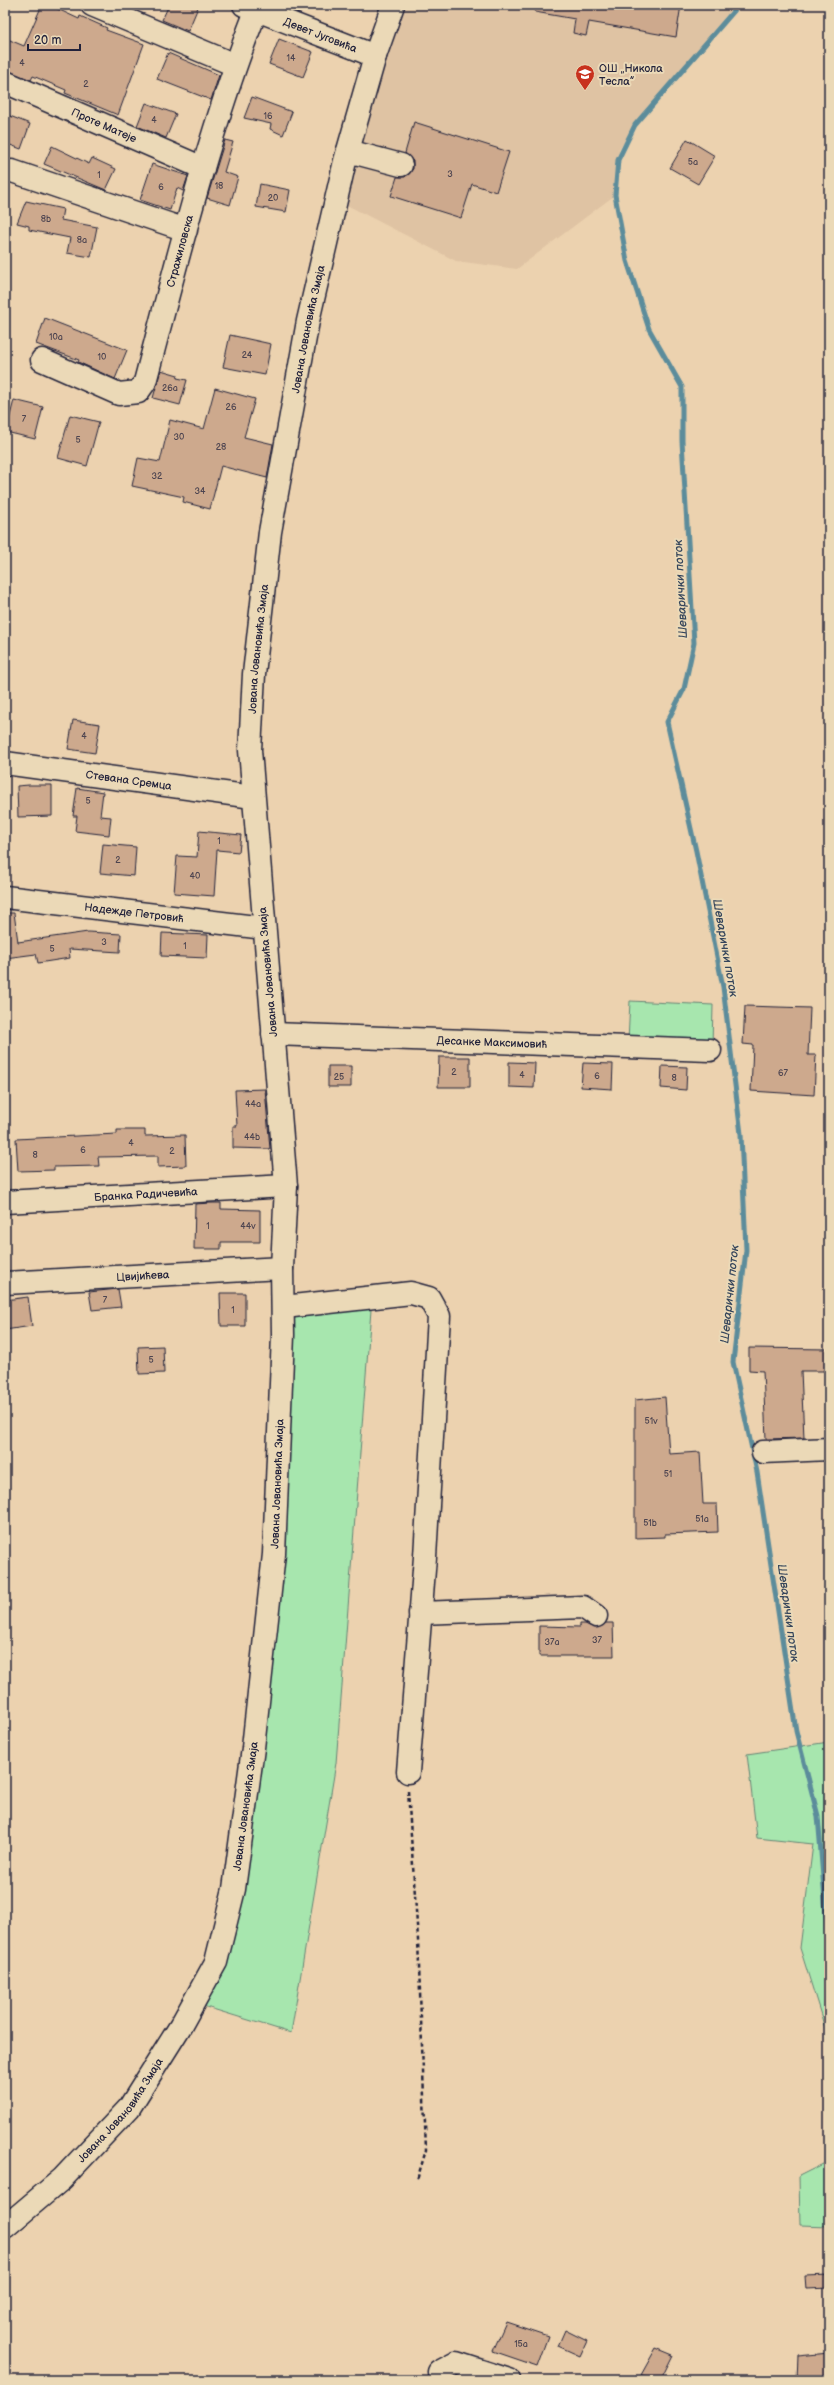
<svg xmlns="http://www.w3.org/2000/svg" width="834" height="2385" viewBox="0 0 834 2385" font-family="'Balsamiq Sans',sans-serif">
	<rect width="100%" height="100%" fill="#ecd2af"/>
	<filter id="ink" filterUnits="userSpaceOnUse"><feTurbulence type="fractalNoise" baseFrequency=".025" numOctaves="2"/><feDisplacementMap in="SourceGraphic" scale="8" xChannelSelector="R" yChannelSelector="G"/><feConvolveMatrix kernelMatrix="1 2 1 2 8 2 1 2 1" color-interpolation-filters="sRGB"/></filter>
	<g filter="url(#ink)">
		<!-- built -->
		<path fill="#dfc3a3" d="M393,5H739L635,125L619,150L615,195L517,269L456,261L335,199Z"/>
		<!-- green -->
		<path fill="#a7e6ae" stroke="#648474" d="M630,1001L713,1005L712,1046L628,1042Z
			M372,1297L336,1763L291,2033L193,2003L234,1889L284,1307Z
			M829,1742V2041L800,1948L813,1844L757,1838L747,1754Z
			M829,2161V2226L800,2225L799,2176Z"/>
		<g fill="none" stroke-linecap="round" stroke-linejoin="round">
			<!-- stream -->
			<path stroke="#5b8c9b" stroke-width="5" d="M739,5L635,125L618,160L615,195L627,261L649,329L682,387V441L694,643L684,689L667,722L696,851L723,987L741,1134L746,1250L733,1362L757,1472L796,1731L818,1816L829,1950"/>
		</g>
		<!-- building -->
		<path fill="#cda98d" stroke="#22223b" d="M42,5H49L79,19L80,16L107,28L106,30L144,44L118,115L65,93L66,90L33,76L31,80L5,70V38L24,46Z
			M169,5H199L188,31L162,20Z
			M535,5H681L676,37L589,22L586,36L573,33L575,19L535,12Z
			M279,39L313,52L303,77L269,64Z
			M168,53L219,75L211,100L157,79Z
			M252,97L292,112L283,135L270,129L271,124L244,118Z
			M146,103L176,114L166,138L137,126Z
			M5,114L30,124L21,149L5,143Z
			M414,122L509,152L496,192L472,184L461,218L391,196L397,177H405L413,169V161L405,153Z
			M687,139L715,156L698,184L670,168Z
			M225,140L233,142L224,172L238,177L230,205L207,198Z
			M52,146L89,164L92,158L116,169L106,190L44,164Z
			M152,164L188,176L183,191L177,188L170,210L140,200Z
			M260,184L290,190L286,212L256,207Z
			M26,201L63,209L61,220L97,227L91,257L67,253L70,238L29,230V226L17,223Z
			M45,318L127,350L115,379L78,362L79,360L36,344Z
			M230,335L271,344L265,375L223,367Z
			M161,370L178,375L177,378L187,380L180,405L153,398Z
			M215,388L255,399L244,437L273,444L267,478L221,466L210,509L183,502L184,497L132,486L138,458L160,462L170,420L204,429Z
			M14,400L43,407L35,439L6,432Z
			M70,415L99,422L87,466L58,458Z
			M73,720L100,724L95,753L68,749Z
			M29,785H52V816L18,817L17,786Z
			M77,788L103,792L100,816L111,817L109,835L75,831L77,816H73Z
			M199,831L241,835L239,852L217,850L214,896L174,893L177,856L197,857Z
			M103,844L136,847L134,876L100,873Z
			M5,913H14L18,942L88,932L121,934L120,952L69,949L70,958L38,963L36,954L5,958Z
			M162,933L208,935L207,958L161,956Z
			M745,1006L810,1008L808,1055H816L814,1095L751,1091L753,1045L743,1044Z
			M439,1057H470V1087H438Z
			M509,1062L535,1063L534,1088L509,1087Z
			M583,1063L613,1064L612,1089L581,1087Z
			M328,1066H351V1087H328Z
			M662,1066L687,1067L686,1090L661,1088Z
			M265,1089L270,1149L233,1148V1126H237L235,1090Z
			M117,1130H145V1136L185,1135L186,1166L158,1167V1156L98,1157L99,1166L54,1167V1170L18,1171L16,1139L117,1134Z
			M211,1203H221V1209L260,1210V1242H221V1249H194L195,1204Z
			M118,1289L121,1307L92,1310L89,1292Z
			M220,1293H245V1326H221Z
			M28,1297L32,1326L5,1330V1300Z
			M163,1346L164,1373L139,1374L138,1347Z
			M749,1348L829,1349V1371H801L804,1438L766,1439L763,1371L749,1370Z
			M665,1397L669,1454L700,1452L703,1504H717L718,1532L665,1534V1537L635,1538V1400Z
			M606,1623H613L614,1656H539V1626L580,1627V1624H585L595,1628Z
			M829,2275V2288L807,2289L806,2276Z
			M506,2322L548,2336L537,2366L493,2351Z
			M565,2330L587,2341L580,2356L558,2346Z
			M656,2348L673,2355L661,2379L641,2375Z
			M829,2353V2378L797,2380L798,2356Z"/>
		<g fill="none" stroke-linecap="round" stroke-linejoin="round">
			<!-- minor casing -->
			<g stroke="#22223b" stroke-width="25">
				<g id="minor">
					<path d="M92,5L235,65"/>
					<path id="s1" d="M244,5L375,56"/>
					<path id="s2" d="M5,82L203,168"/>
					<path d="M348,151L401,165"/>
					<path d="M12,171L186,230"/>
					<path id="s3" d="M42,360L119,394L138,392L145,382C178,257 209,131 256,11"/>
					<path id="s4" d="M5,763L253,797"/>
					<path id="s5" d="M5,897L264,928"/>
					<path id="s6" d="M273,1034L710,1050"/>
					<path id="s7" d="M5,1202L286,1186"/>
					<path id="s8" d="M5,1283L282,1268"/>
					<path d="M284,1307L411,1293L429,1298L439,1316L425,1557L408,1772"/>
					<path d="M763,1452L829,1449"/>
					<path d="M420,1613L583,1607L596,1616"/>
					<path id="s9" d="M5,2227L62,2179L129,2108L180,2027L216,1962L234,1889L253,1748L274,1554L283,1335L282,1268L286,1186L250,750L254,674L270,532L308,321L345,161L375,56L393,5"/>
					<path d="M439,2372L456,2363L509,2380"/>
				</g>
			</g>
			<!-- path -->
			<path stroke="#22223b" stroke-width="2.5" stroke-dasharray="4 3" stroke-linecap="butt" d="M408,1791L418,1940L426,2150L417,2180"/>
			<!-- minor -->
			<use href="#minor" stroke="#ebd9b7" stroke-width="22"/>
		</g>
	</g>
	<!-- icons -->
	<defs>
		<g id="school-pin" transform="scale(1)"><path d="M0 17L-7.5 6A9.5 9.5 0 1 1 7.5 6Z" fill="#c8321e" stroke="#ebd9b7"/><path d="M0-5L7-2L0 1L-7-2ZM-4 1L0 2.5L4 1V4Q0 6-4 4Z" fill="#fff"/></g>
	</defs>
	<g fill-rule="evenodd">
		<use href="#school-pin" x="585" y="74"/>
	</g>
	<g text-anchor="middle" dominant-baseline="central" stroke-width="4" stroke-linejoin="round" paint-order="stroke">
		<!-- number labels -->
		<g font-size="9" fill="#4d4450">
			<text x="291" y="58">14</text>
			<text x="22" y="63">4</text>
			<text x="86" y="84">2</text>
			<text x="268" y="116">16</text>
			<text x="154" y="120">4</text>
			<text x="693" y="162">5a</text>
			<text x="450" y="174">3</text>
			<text x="99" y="175">1</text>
			<text x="219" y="186">18</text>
			<text x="161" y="187">6</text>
			<text x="273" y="198">20</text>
			<text x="46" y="219">8b</text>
			<text x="82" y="240">8a</text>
			<text x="56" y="337">10a</text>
			<text x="247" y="355">24</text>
			<text x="102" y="357">10</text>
			<text x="170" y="388">26a</text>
			<text x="231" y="407">26</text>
			<text x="24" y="419">7</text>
			<text x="179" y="437">30</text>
			<text x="78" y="440">5</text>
			<text x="221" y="447">28</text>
			<text x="157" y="476">32</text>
			<text x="200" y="491">34</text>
			<text x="84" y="736">4</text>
			<text x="88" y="801">5</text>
			<text x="219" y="841">1</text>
			<text x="118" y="860">2</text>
			<text x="195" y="876">40</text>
			<text x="104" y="942">3</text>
			<text x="185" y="946">1</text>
			<text x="52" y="949">5</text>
			<text x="454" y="1072">2</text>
			<text x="783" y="1073">67</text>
			<text x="522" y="1075">4</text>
			<text x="597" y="1076">6</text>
			<text x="339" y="1077">25</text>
			<text x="674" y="1078">8</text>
			<text x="253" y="1104">44a</text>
			<text x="252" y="1137">44b</text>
			<text x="131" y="1143">4</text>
			<text x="83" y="1150">6</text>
			<text x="172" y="1151">2</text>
			<text x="35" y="1155">8</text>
			<text x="208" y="1226">1</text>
			<text x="248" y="1226">44v</text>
			<text x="105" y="1300">7</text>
			<text x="233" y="1310">1</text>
			<text x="151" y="1360">5</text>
			<text x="651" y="1421">51v</text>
			<text x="668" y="1474">51</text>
			<text x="702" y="1519">51a</text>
			<text x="650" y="1523">51b</text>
			<text x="597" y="1640">37</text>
			<text x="552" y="1642">37a</text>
			<text x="521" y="2344">15a</text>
		</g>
		<!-- street labels -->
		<g font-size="11" fill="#22223b" stroke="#ebd9b7">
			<text stroke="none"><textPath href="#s1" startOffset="82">Девет Југовића</textPath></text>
			<text stroke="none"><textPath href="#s2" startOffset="108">Проте Матеје</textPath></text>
			<text stroke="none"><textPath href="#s3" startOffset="251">Стражиловска</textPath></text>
			<text stroke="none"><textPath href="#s9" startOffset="1986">Јована Јовановића Змаја</textPath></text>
			<text stroke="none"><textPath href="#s9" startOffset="1662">Јована Јовановића Змаја</textPath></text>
			<text stroke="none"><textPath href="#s4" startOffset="125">Стевана Сремца</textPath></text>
			<text stroke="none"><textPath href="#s5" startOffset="130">Надежде Петровић</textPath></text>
			<text transform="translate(268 972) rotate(-95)">Јована Јовановића Змаја</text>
			<text stroke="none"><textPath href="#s6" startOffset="219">Десанке Максимовић</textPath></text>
			<text stroke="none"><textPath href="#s7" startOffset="141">Бранка Радичевића</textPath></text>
			<text stroke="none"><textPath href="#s8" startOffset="138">Цвијићева</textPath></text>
			<text stroke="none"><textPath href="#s9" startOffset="825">Јована Јовановића Змаја</textPath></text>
			<text stroke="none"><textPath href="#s9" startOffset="501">Јована Јовановића Змаја</textPath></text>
			<text stroke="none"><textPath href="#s9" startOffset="165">Јована Јовановића Змаја</textPath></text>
		</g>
		<!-- poi labels -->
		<g font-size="11" fill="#22223b" stroke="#ebd9b7" text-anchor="start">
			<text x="599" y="68">ОШ „Никола<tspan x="599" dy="13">Тесла”</tspan></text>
		</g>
		<!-- water labels -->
		<g font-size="12" font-style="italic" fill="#35455b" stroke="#ebd9b7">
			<text transform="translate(681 589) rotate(-93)">Шеварички поток</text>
			<text transform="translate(725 948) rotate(80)">Шеварички поток</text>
			<text transform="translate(730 1294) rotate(-84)">Шеварички поток</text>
			<text transform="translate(788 1613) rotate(82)">Шеварички поток</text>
		</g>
	</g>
	<!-- margin -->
	<rect width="834" height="2385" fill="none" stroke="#ebd9b7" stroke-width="20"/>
	<rect x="10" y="10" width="814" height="2365" fill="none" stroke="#22223b" stroke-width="1.5" filter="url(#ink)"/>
	<!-- scale -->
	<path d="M28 44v6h52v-6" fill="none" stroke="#22223b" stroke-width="2"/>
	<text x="34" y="44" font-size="12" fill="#22223b" stroke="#ebd9b7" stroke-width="3" paint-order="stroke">20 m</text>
</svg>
